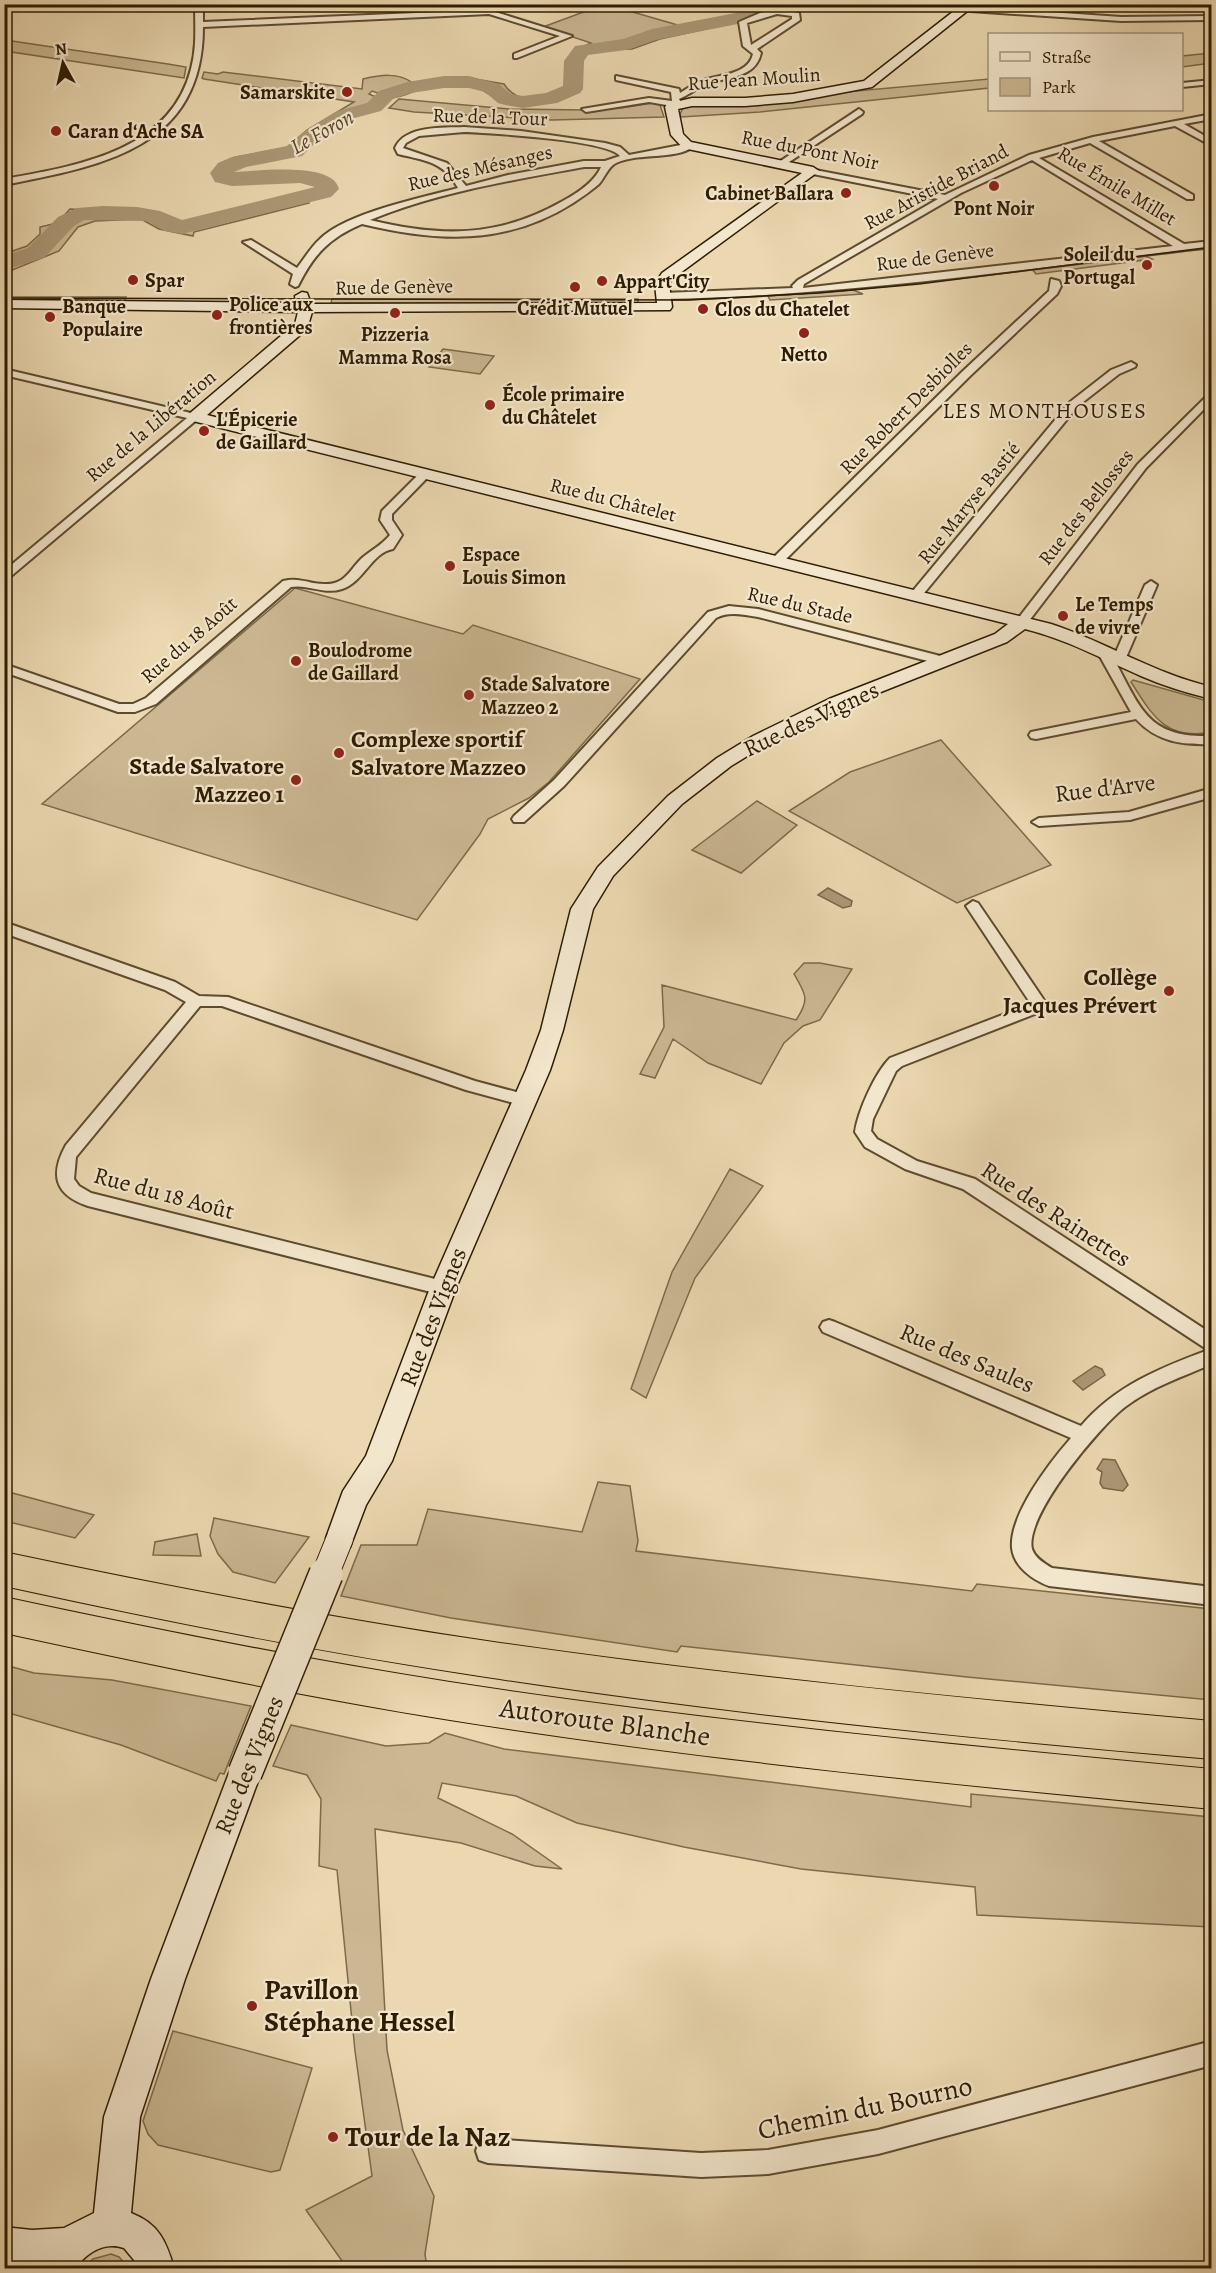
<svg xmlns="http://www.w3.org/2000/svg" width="1216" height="2273" viewBox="0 0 1216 2273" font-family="Alegreya,serif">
	<rect width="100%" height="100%" fill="#ebd8b0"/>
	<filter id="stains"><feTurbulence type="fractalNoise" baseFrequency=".00333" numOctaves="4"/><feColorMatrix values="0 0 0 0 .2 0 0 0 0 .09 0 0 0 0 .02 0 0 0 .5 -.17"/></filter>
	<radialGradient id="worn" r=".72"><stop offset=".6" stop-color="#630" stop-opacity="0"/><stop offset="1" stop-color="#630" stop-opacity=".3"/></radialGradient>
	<!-- green -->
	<path fill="#cbb892" stroke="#7c6a4a" stroke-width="1.5" d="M605,4L688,28C674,30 659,31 646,34C639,37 632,40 624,42C609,46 587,40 575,54C566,64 573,77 569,90L553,96L528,101L514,100L495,86L465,80L411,86L384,95L372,91L369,94L376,97L371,102H376L346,112L333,119L313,130L291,150L234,162L219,169L217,173L221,179C249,186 305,166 324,186L321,191L184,226L189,229L303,201L308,200L309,203L194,232L193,236L159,229L141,219L95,221L78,227L59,251L5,273L4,254L27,246L40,234V227L57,223L70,209L160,214L181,225L253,207L318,188L314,183L302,180L226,182L215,179L212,173L219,164L236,157L286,148L307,130L354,102L204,79L202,78L204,72L218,74L223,72L362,89L363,79C380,75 398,72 413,83L463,77L504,84C521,110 548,96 570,85C567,60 563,54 591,43L543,27Z
		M758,14L738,22L660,39L632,49L592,50L631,45L645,39L682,33Z
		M5,40L168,64L186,67L184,78L5,51Z
		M1211,53V63L1182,67V56Z
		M989,79V88L760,112L681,117L680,114L683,108L691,106Z
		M461,83C470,83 479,84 487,88C497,94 500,102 513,103C496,105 487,88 471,86C454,83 435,86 419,90C407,93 399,99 387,97C409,85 437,84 461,83Z
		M399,99L509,109L586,110L621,108L659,102L664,117L552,120L414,112L389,108Z
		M1145,256L1152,259L1036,274L1031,268Z
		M853,290L863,294L770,300L768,296Z
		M5,297H126L124,304L5,302Z
		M332,299H638V303H331Z
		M443,349L494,356L480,374L429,367Z
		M295,588L463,634L473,625L640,679L549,782L529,798L488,819L480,834L417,920L42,804Z
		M1133,680L1211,702V732C1166,741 1152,715 1131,682Z
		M941,740L1051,865L957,903L789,811L850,772Z
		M757,801L797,825L741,873L692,850Z
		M804,963H820L852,969L820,1020L803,1026L784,1043L761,1084L708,1063L673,1039L655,1078L640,1074L664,1027L662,985L796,1020C810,1000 806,994 794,974Z
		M730,1169L763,1186L695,1278L646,1398L631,1389L672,1272Z
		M598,1482L630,1486L638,1541L636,1551L972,1591L977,1584L1211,1609V1700L967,1677L681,1646L677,1652L451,1618L341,1596L361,1545H417L428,1509L582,1532Z
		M5,1491L94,1515L75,1538L5,1521Z
		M214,1518L309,1537L275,1583L233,1572L218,1554L210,1536Z
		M197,1534L201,1556L153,1555L155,1542Z
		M5,1665L34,1673L112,1680L251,1706L224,1774L220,1773L216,1781L121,1745L5,1712Z
		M291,1725L386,1746L429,1743L445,1733L504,1749L971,1807V1794L1211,1817V1927L977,1915L975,1887L801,1869L684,1847L577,1823L516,1796L442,1783L438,1798L512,1834L562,1869L535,1866L461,1843L375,1829L387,2050L403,2130L434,2196L425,2254L427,2268H347L306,2210L372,2176L355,2051L337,1870L319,1866L321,1799L307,1775L273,1766Z
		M173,2031L312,2068L280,2170L271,2172L158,2145L148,2134L143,2121Z
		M111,2254L119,2257L129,2268H83L93,2259Z"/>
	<!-- water -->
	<path fill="#ab9875" stroke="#796647" stroke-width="1.5" d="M828,888L852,901L851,906L843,908L818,895Z
		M1095,1366L1102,1369L1105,1375L1083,1390L1073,1381Z
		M1103,1459L1115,1460L1128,1485L1123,1491L1103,1488L1100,1483L1102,1472L1097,1469Z"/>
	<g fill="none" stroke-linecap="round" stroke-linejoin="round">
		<!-- river -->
		<path fill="#ab9875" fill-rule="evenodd" d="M750,4H769L763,16L753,21L656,40L626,50L588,55L584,61L583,89L580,93L557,103L523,108L505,105L498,103L485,92L469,88H444L411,93L393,99L381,111L351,119L319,139L302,156L246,167L234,172C257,171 333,161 339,189L331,197L182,234L165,231L146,221L84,220L74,226L44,258L4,270V256L28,248L58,217L77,208L103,206L137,207L160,211L182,220L315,187L300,183L232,186L215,182L210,173L218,163L232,157L287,146L305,131L337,111L367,103L379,91L407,82L444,76H469L499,84L511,94L523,96L546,93L563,86L564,61L575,46L623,39L652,29L741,12L748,9Z"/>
		<!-- street casing -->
		<g stroke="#5d4b2e" stroke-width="4">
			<path id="street" d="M195,4H203V22L489,10L572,36L517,58H514V54L560,36L489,14L203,27C203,149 101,166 4,185V179C76,166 170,152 191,69C197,47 195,26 195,4Z
				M959,6L1121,17L1212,16V20L1121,21L956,10V6Z
				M777,9L799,13L800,20L757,49L761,53C755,80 725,76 705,85C696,89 688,95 679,99L682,104L678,107L649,102L586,112L582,109L649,98L672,101L671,92L616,80V76L679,89L680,93C687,89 693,84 701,81C718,74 748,76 753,54L743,46L739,22L760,13ZM777,14L792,16V19L751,45L747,23Z
				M1212,80V84L1182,87V83Z
				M859,109L863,112L862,114L783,166L776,164Z
				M1212,114V119L1184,124L1212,140V146L1175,126L1099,141L1193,195V199H1187L1090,143L1039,158L1184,244L1212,241V247C1029,268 847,296 663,299L658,296L663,293L793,288L792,286L798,280L938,199L813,174L810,173V169L945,195L1029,155L1093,137ZM1032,160L1173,246L803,288L804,284L961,193Z
				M464,127L521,131L605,143L620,147L629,155L691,143L695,146C673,161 640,152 616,163C608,167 605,177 599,184C591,191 582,197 573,203C505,246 438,242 362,224C329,238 314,254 298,286L295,287L290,284L293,274L243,242L251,240L297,268C304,259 311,247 320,239C346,213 421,198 458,188C443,161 426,161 398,154L395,148C405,125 443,128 464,127ZM464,132C489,133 608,140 620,156L605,161H584L508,175L466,186L447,163L403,148L406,143L419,136ZM584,167H601C594,183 576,194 561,202C497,238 440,237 370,220C437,192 514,180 584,167Z
				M1051,279L1059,281L1061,286L1057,294L971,375L781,564H773V558L963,371L1049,291Z
				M1131,362L1136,365L1135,367L1119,374L1078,406L920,598H912V592L1070,402L1111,370Z
				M4,369L195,414L200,417L4,582V571L187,418L4,375Z
				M1212,391V401L1146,468L1025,626H1017L1015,623L1017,620L1138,464Z
				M424,472L430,475L428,477L392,514V520L402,535L393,549C371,553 364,582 342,589C324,595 308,584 291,587L156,704L135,712H118L4,672V664L119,704H133L146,698L283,581C301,577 308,584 324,584C345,585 349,571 361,559C370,551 382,545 390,535L380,520L382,511L420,473Z
				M1151,581L1157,585L1125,660L1124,663H1116C1142,712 1150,738 1212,736V744C1182,745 1157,742 1136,719L1036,739L1031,738L1029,735L1031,732L1131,712L1098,653L1104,649L1108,650L1113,659L1145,585Z
				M729,606L758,609L948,658L949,661L943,665L758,617C743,615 730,611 716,618L564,786L524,822H514L512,819L514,816L554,780L708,612Z
				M1212,788V797L1130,820L1039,826L1032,822L1039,818L1129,812Z
				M973,901L978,903L1048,1006L1045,1010L902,1066L896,1071L873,1119L871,1131L877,1139L917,1161L975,1179L1212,1334V1364C1182,1377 1151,1387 1125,1407C1100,1426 1024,1516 1032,1549C1035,1558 1045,1564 1052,1568L1212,1587V1605L1049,1586C1033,1580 1014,1567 1012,1548C1009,1515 1050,1462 1071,1438L823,1332L820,1327L823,1322L829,1320L835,1322L1081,1426C1115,1386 1160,1368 1208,1350L963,1189L905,1169L865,1147L855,1132C858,1111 875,1073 890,1058L1031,1004L966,906Z
				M4,922L175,982L199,996L228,997L475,1081L531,1096L533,1100L531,1104L525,1106L466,1090L222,1006H200L76,1157L74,1179L79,1186L91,1193L443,1281L449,1283L452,1288L449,1293L443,1295L88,1206C54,1195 50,1174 66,1145L186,1002L165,990L4,933Z
				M1212,2041V2065L878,2154L768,2174L701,2177L488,2163L479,2160L476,2151L479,2142L488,2139L701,2153L768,2150L878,2130Z"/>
		</g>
		<!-- secondary casing -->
		<g stroke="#2e1c02" stroke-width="3">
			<path id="secondary" d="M963,4H976L872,87L793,102L745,106H692L678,109L683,134L691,142L813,167L819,171L672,279L669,284L672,307L670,310L312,312L307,329L207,415L1051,624C1106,642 1155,674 1212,687V699C1187,693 1164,686 1141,676C1102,659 1066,639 1025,629L1007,642L843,707L767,744L731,766L682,804L613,876L593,909L563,1030L550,1070L456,1288L392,1461L366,1505L350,1547L340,1551L330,1547L326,1538L343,1491L366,1456L430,1288L526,1070L541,1030L571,909L598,867L668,796L717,758L753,736L829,699L995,634L1008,624L189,420L187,417L189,414L295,324L298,312L4,308V300L296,303L295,296L302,292L307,293L311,304L657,303L655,284L662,273L802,173L683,148L671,135L665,107L667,104L692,98H745L793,94L864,81Z
				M245,1758L256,1762L261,1773L185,1979L140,2117L131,2213C159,2224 166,2241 174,2268H138L134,2260L124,2248C104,2241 87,2253 75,2268H36V2266L4,2263V2227L32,2230L64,2228L94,2213L104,2117L151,1979L229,1773L234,1762Z"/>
		</g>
		<!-- highway casing -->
		<g stroke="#2e1c02" stroke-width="2">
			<path id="highway" d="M4,1552C165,1586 325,1617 487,1641C727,1676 969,1699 1212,1721V1759C969,1738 727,1714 486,1677C325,1653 164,1621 4,1586Z
				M4,1597C153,1629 301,1659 450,1682C703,1721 957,1745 1212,1769V1809C957,1785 703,1760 450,1720C300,1696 152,1665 4,1633Z"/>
		</g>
		<!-- street -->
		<use href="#street" fill="#f2e6cc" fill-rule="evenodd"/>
		<!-- secondary -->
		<use href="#secondary" fill="#f2e6cc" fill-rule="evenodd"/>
		<!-- highway -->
		<use href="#highway" fill="#ebd8b0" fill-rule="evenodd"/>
		<!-- tram -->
		<path stroke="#2e1c02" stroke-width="1.5" d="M4,298L688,300L819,293L919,284L1212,247"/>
		<!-- secondary-bridge-far1 casing -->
		<g stroke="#2e1c02" stroke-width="28" stroke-linecap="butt">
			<path id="secondary-bridge-far1" d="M325,1575L340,1538"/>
		</g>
		<!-- secondary-bridge casing -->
		<g stroke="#2e1c02" stroke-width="36" stroke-linecap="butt">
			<path id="secondary-bridge" d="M245,1773L326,1574"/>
		</g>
		<!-- secondary-bridge-far1 -->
		<use href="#secondary-bridge-far1" stroke="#f2e6cc" stroke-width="26"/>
		<!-- secondary-bridge -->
		<use href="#secondary-bridge" stroke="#f2e6cc" stroke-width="33"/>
	</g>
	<!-- markers -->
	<g fill="#8f2418" stroke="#f2e6cc" stroke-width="2">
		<circle cx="347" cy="92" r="6"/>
		<circle cx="56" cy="131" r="6"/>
		<circle cx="994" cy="186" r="6"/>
		<circle cx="846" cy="193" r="6"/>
		<circle cx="1147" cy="265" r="6"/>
		<circle cx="133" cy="280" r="6"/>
		<circle cx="602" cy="281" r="6"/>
		<circle cx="575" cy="287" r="6"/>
		<circle cx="703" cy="309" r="6"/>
		<circle cx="395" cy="313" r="6"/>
		<circle cx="217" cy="315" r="6"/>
		<circle cx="50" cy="317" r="6"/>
		<circle cx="804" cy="333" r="6"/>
		<circle cx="490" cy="405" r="6"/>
		<circle cx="204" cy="431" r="6"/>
		<circle cx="450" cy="566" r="6"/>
		<circle cx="1063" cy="616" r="6"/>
		<circle cx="296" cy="661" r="6"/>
		<circle cx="469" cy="695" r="6"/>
		<circle cx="339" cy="753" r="6"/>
		<circle cx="296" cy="780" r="6"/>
		<circle cx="1169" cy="991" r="6"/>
		<circle cx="252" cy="2006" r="6"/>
		<circle cx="333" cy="2137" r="6"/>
	</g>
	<g text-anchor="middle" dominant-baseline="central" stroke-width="4.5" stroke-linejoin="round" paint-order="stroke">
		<!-- far-street labels -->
		<g font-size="20" fill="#2e1c02" stroke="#f2e6cc">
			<text transform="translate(754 79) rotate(-4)">Rue Jean Moulin</text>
			<text transform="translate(490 117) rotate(2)">Rue de la Tour</text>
			<text transform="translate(810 150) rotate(11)">Rue du Pont Noir</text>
			<text transform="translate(480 168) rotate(-13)">Rue des Mésanges</text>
			<text transform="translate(1117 186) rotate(31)">Rue Émile Millet</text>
			<text transform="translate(936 187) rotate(-28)">Rue Aristide Briand</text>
			<text transform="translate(935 257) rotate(-7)">Rue de Genève</text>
			<text transform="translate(394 287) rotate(-1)">Rue de Genève</text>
			<text transform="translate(906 408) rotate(-45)">Rue Robert Desbiolles</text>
			<text transform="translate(151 426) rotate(-40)">Rue de la Libération</text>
			<text transform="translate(613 500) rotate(14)">Rue du Châtelet</text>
			<text transform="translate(969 503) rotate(-51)">Rue Maryse Bastié</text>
			<text transform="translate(1086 507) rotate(-52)">Rue des Bellosses</text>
			<text transform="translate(800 605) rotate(13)">Rue du Stade</text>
			<text transform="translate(189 640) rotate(-41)">Rue du 18 Août</text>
		</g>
		<!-- far-poi labels -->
		<g font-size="20" font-weight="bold" fill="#2e1c02" stroke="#f2e6cc" text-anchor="start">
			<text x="335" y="92" text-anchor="end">Samarskite</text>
			<text x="68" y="131">Caran d‘Ache SA</text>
			<text x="834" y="193" text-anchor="end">Cabinet Ballara</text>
			<text x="994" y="208" text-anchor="middle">Pont Noir</text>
			<text x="1135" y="254" text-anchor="end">Soleil du<tspan x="1135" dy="23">Portugal</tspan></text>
			<text x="145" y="280">Spar</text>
			<text x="614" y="281">Appart'City</text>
			<text x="229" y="304">Police aux<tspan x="229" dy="23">frontières</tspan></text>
			<text x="62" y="306">Banque<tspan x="62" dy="23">Populaire</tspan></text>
			<text x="575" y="308" text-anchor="middle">Crédit Mutuel</text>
			<text x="715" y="309">Clos du Chatelet</text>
			<text x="395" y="334" text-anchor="middle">Pizzeria<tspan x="395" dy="23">Mamma Rosa</tspan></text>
			<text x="804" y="354" text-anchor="middle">Netto</text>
			<text x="502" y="394">École primaire<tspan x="502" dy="23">du Châtelet</tspan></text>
			<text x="216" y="419">L'Épicerie<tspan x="216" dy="23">de Gaillard</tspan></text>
			<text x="462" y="554">Espace<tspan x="462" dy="23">Louis Simon</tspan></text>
			<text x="1075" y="604">Le Temps<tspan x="1075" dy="23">de vivre</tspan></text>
			<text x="308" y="650">Boulodrome<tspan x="308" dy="23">de Gaillard</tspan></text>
			<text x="481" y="684">Stade Salvatore<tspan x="481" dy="23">Mazzeo 2</tspan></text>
		</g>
		<!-- far-water labels -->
		<g font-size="22" font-style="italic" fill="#5a472a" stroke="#f2e6cc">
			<text transform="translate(322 132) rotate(-29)">Le Foron</text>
		</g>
		<!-- far-neighbourhood labels -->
		<g font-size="22" letter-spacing="1.5" fill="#2e1c02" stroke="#f2e6cc">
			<text x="1045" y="411">LES MONTHOUSES</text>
		</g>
		<!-- street labels -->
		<g font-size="24" fill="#2e1c02" stroke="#f2e6cc">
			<text transform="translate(811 719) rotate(-25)">Rue des Vignes</text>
			<text transform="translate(1105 788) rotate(-7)">Rue d'Arve</text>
			<text transform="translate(164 1193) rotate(15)">Rue du 18 Août</text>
			<text transform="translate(1056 1214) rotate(33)">Rue des Rainettes</text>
			<text transform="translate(433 1317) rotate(-69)">Rue des Vignes</text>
			<text transform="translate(967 1358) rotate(23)">Rue des Saules</text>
			<text transform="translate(249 1765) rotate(-68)">Rue des Vignes</text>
		</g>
		<!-- poi labels -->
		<g font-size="24" font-weight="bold" fill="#2e1c02" stroke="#f2e6cc" text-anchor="end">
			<text x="351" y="739" text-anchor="start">Complexe sportif<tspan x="351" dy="28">Salvatore Mazzeo</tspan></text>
			<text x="284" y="766">Stade Salvatore<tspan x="284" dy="28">Mazzeo 1</tspan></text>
			<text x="1157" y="977">Collège<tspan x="1157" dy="28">Jacques Prévert</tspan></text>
		</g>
		<!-- near-street labels -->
		<g font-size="28" fill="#2e1c02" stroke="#f2e6cc">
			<text transform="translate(605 1722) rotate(8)">Autoroute Blanche</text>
			<text transform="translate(865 2108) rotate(-12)">Chemin du Bourno</text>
		</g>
		<!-- near-poi labels -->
		<g font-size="28" font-weight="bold" fill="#2e1c02" stroke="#f2e6cc" text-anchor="start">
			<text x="264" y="1990">Pavillon<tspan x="264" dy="32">Stéphane Hessel</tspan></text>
			<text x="345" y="2137">Tour de la Naz</text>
		</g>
	</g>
	<!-- margin -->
	<rect width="1216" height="2273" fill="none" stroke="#ebd8b0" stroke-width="24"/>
	<rect x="6" y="6" width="1204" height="2261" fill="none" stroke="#2e1c02" stroke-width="3"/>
	<rect x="12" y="12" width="1192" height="2249" fill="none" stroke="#2e1c02" stroke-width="1.5"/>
	<!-- legend -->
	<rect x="988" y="33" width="195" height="78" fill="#f2e6cc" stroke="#a4957b" stroke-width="1.5"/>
	<rect x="1000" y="52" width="30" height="9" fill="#f2e6cc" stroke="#a4957b" stroke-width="1.5"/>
	<text x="1042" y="63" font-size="18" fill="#2e1c02">Straße</text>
	<rect x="1000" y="78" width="30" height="18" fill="#cbb892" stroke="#a4957b" stroke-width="1.5"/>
	<text x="1042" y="93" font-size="18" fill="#2e1c02">Park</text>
	<!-- north arrow -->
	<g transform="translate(63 63) rotate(352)" stroke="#f2e6cc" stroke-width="4.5" paint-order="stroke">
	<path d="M0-4.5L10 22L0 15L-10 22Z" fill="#2e1c02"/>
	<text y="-9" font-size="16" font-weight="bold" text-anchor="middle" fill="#2e1c02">N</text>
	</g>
	<rect width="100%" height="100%" filter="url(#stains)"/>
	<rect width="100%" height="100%" fill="url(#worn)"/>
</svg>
